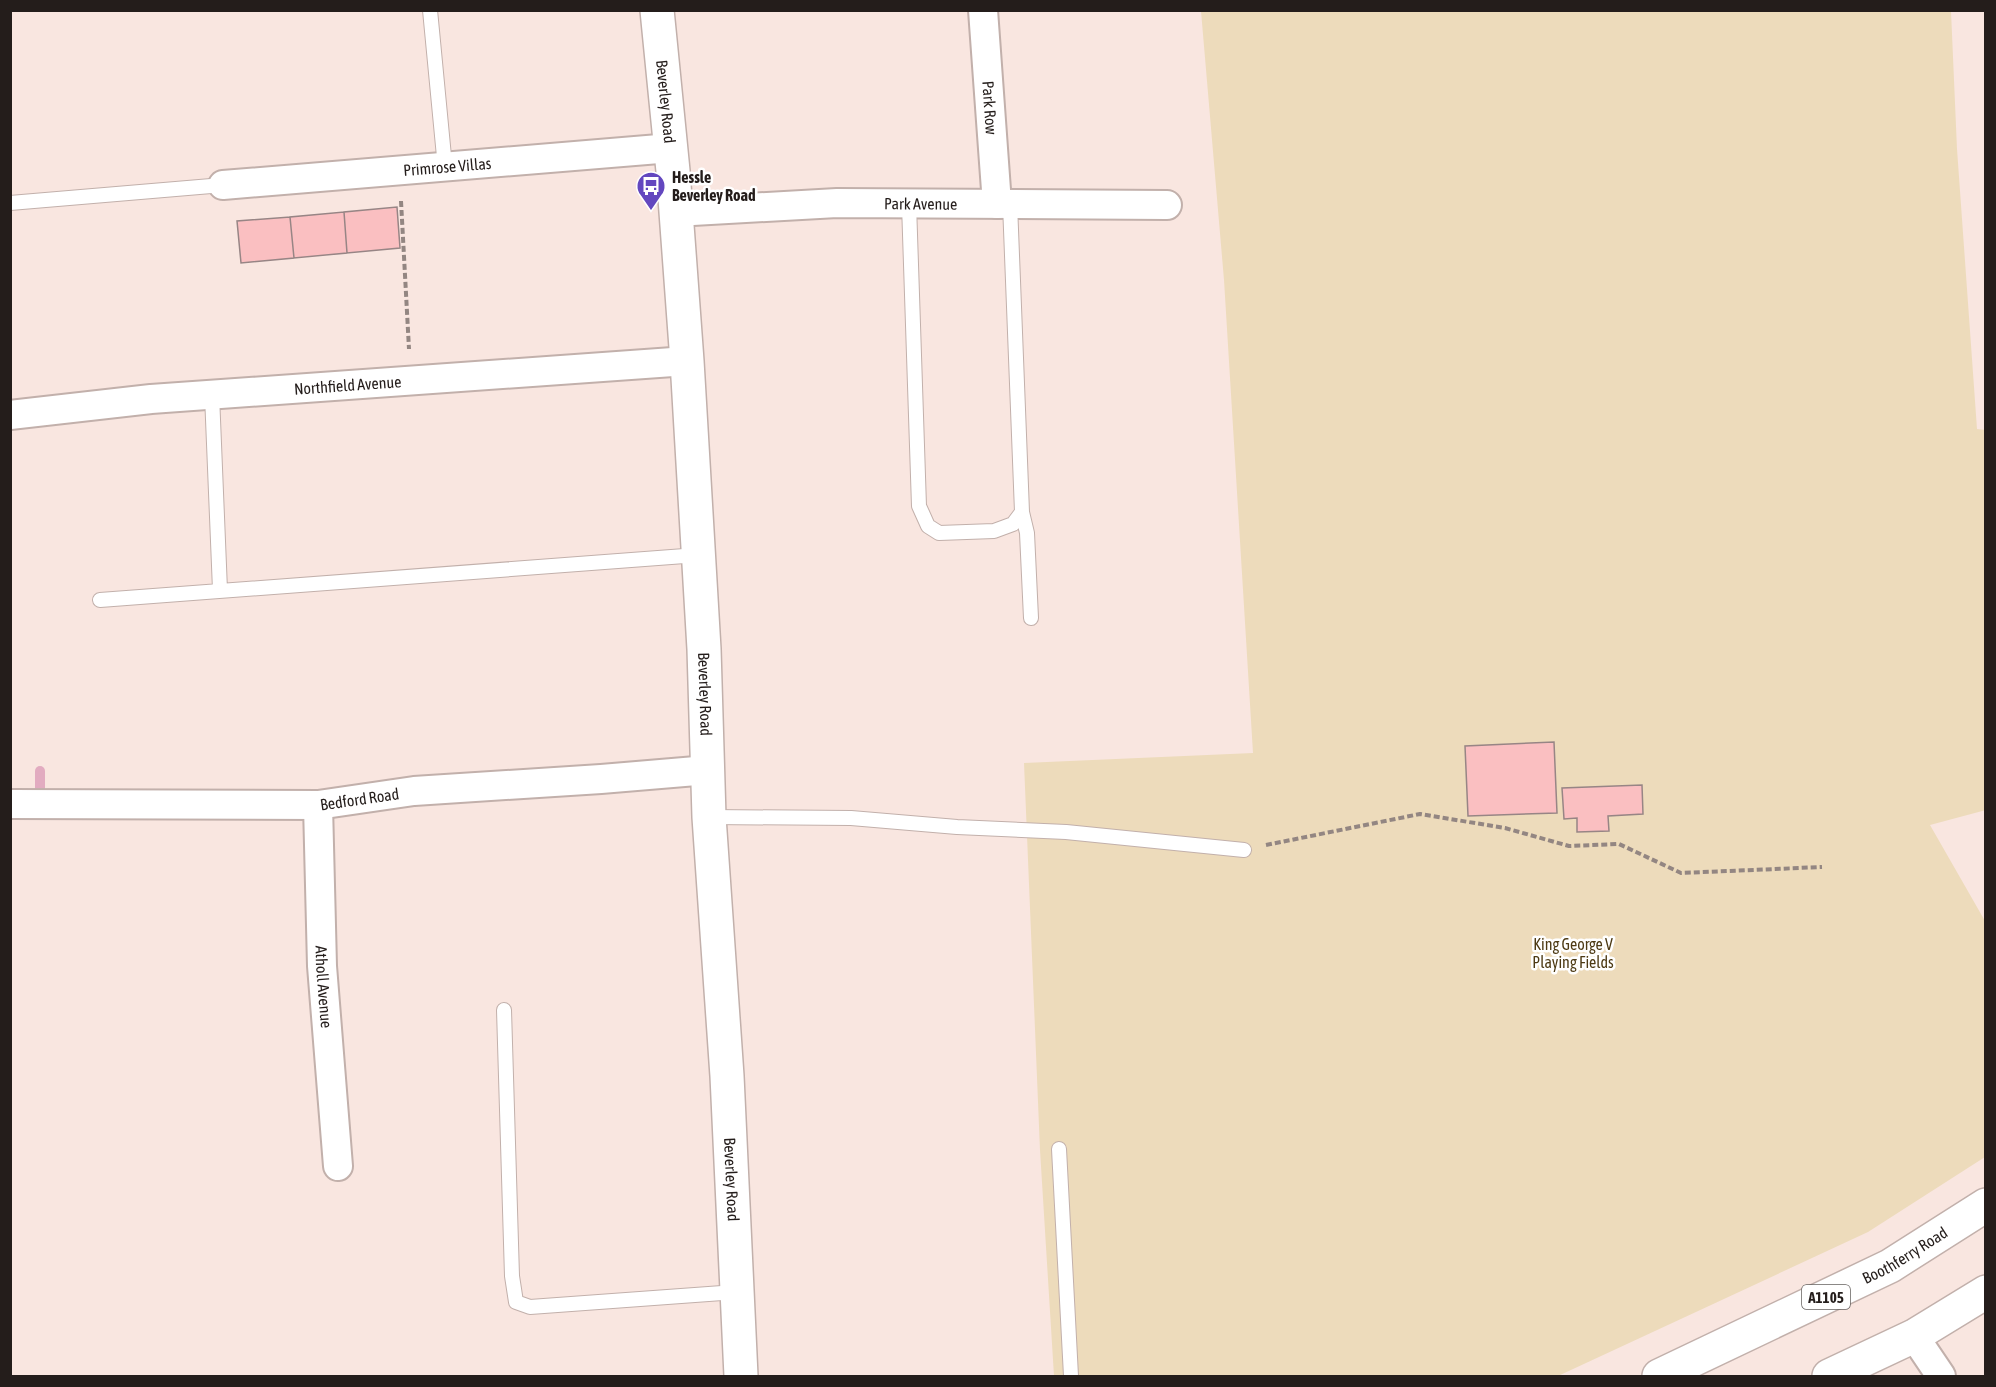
<svg xmlns="http://www.w3.org/2000/svg" width="1996" height="1387" viewBox="0 0 1996 1387" font-family="'Asap Condensed',sans-serif">
	<rect width="100%" height="100%" fill="#f9e6e0"/>
	<!-- green -->
	<path fill="#eddbbb" d="M1201,11H1951L1957,149L1977,429L1986,430V810L1930,825L1985,921V1157L1868,1232L1558,1376H1054L1040,1150L1024,763L1253,753L1224,280Z"/>
	<g fill="none" stroke-linecap="round" stroke-linejoin="round">
		<!-- stream -->
		<path stroke="#e2abc0" stroke-width="10" d="M40,771V803"/>
	</g>
	<!-- building -->
	<path fill="#fabfc1" stroke="#978585" stroke-width="1.5" d="M397,207L400,248L347,253L344,212Z
		M344,212L347,253L294,258L290,217Z
		M290,217L294,258L241,263L237,221Z
		M1554,742L1557,813L1468,816L1465,746Z
		M1642,785L1643,814L1608,816L1609,831L1577,832V818L1564,819L1562,788Z"/>
	<g fill="none" stroke-linecap="round" stroke-linejoin="round">
		<!-- lane casing -->
		<g stroke="#c2b0ab" stroke-width="16">
			<path id="lane" d="M430,10L445,167
				M10,203L223,185
				M909,204L919,506L928,526L939,533L994,531L1013,524L1022,512L1010,204
				M212,395L220,590
				M1022,512L1027,533L1031,618
				M100,600L698,555
				M709,817L851,818L957,827L1066,832L1244,850
				M504,1010L512,1276L516,1302L530,1307L736,1292
				M1059,1149L1071,1376"/>
		</g>
		<!-- street casing -->
		<g stroke="#c2b0ab" stroke-width="32">
			<g id="street">
				<path id="s1" d="M983,10L997,204"/>
				<path id="s2" d="M223,185L671,148"/>
				<path id="s3" d="M675,212L837,203L1167,205"/>
				<path id="s4" d="M10,415L151,399L687,361"/>
				<path id="s5" d="M10,804L318,805L414,791L601,779L708,770"/>
				<path id="s6" d="M318,805L322,966L338,1166"/>
				<path d="M1914,1336L1941,1376"/>
			</g>
		</g>
		<!-- secondary casing -->
		<g stroke="#c2b0ab" stroke-width="36">
			<g id="secondary">
				<path id="s7" d="M657,10L673,171L687,361L704,649L709,817L727,1076L741,1376"/>
			</g>
		</g>
		<!-- primary casing -->
		<g stroke="#c2b0ab" stroke-width="36">
			<g id="primary">
				<path id="s8" d="M1659,1376L1890,1266L1986,1205"/>
				<path d="M1829,1376L1914,1336L1986,1292"/>
			</g>
		</g>
		<!-- path -->
		<path stroke="#938682" stroke-width="4" stroke-dasharray="6 3" stroke-linecap="butt" d="M401,201L409,349
			M1266,845L1420,814L1505,828L1569,846L1619,844L1681,873L1822,867"/>
		<!-- lane -->
		<use href="#lane" stroke="#fff" stroke-width="14"/>
		<!-- street -->
		<use href="#street" stroke="#fff" stroke-width="28"/>
		<!-- secondary -->
		<use href="#secondary" stroke="#fff" stroke-width="33"/>
		<!-- primary -->
		<use href="#primary" stroke="#fff" stroke-width="33"/>
	</g>
	<!-- icons -->
	<defs>
		<g id="bus-pin" transform="scale(1.5)"><path d="M0 17L-7.5 6A9.5 9.5 0 1 1 7.5 6Z" fill="#6347bf" stroke="#fff"/><path d="M-5-6H5V4H4V6H2V4H-2V6H-4V4H-5ZM-3.5-4V0h7V-4ZM-3.5 1.2v1.5H-2V1.2ZM2 1.2v1.5H3.5V1.2Z" fill="#fff"/></g>
	</defs>
	<g fill-rule="evenodd">
		<use href="#bus-pin" x="651" y="186"/>
	</g>
	<g text-anchor="middle" dominant-baseline="central" stroke-width="5" stroke-linejoin="round" paint-order="stroke">
		<!-- shield labels -->
		<rect fill="#fff" stroke="#66615f" stroke-width="1.5" x="1802" y="1285" width="48" height="24" rx="4.5"/>
		<g font-size="15" font-weight="bold" fill="#241d1b">
			<text x="1826" y="1297">A1105</text>
		</g>
		<!-- street labels -->
		<g font-size="16" fill="#241d1b" stroke="#fff">
			<text stroke="none"><textPath href="#s7" startOffset="92">Beverley Road</textPath></text>
			<text stroke="none"><textPath href="#s1" startOffset="98">Park Row</textPath></text>
			<text stroke="none"><textPath href="#s2" startOffset="225">Primrose Villas</textPath></text>
			<text stroke="none"><textPath href="#s3" startOffset="246">Park Avenue</textPath></text>
			<text stroke="none"><textPath href="#s4" startOffset="339">Northfield Avenue</textPath></text>
			<text stroke="none"><textPath href="#s7" startOffset="686">Beverley Road</textPath></text>
			<text stroke="none"><textPath href="#s5" startOffset="350">Bedford Road</textPath></text>
			<text stroke="none"><textPath href="#s6" startOffset="182">Atholl Avenue</textPath></text>
			<text stroke="none"><textPath href="#s7" startOffset="1172">Beverley Road</textPath></text>
			<text stroke="none"><textPath href="#s8" startOffset="274">Boothferry Road</textPath></text>
		</g>
		<!-- poi labels -->
		<g font-size="16" font-weight="bold" fill="#241d1b" stroke="#fff" text-anchor="start">
			<text x="672" y="177">Hessle<tspan x="672" dy="18">Beverley Road</tspan></text>
		</g>
		<!-- park labels -->
		<g font-size="16" fill="#4d3a14" stroke="#fff">
			<text x="1573" y="944">King George V<tspan x="1573" dy="18">Playing Fields</tspan></text>
		</g>
	</g>
	<!-- border -->
	<rect width="1996" height="1387" fill="none" stroke="#241d1b" stroke-width="24"/>
</svg>
